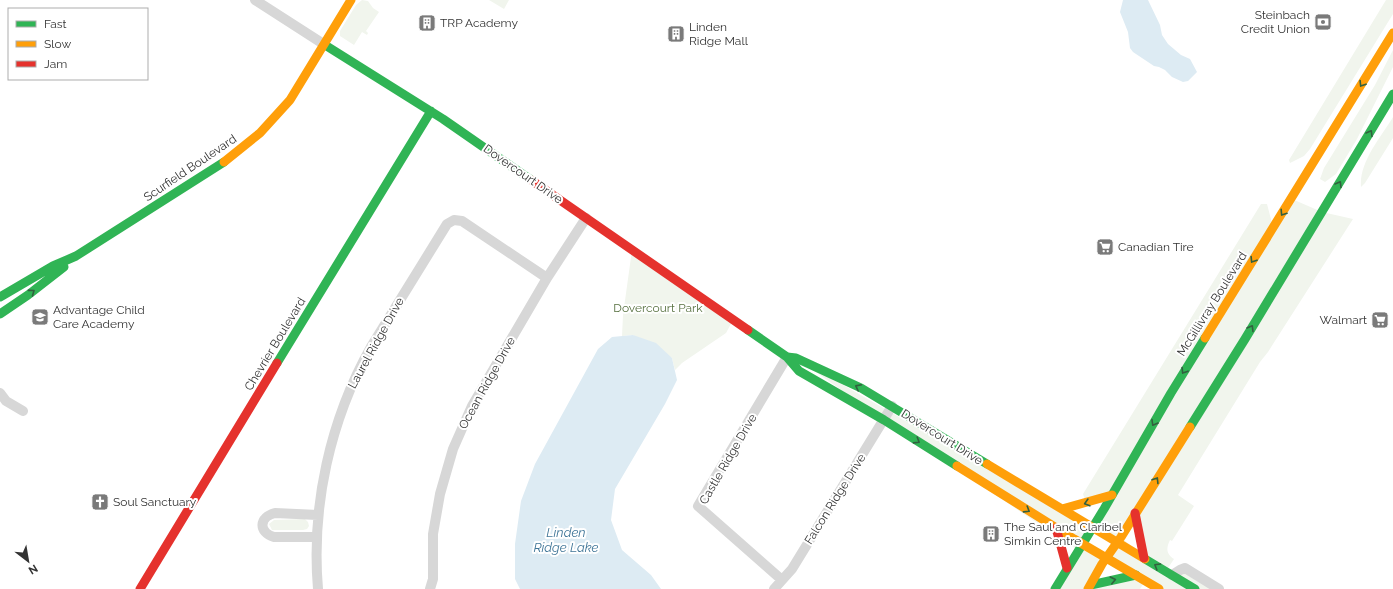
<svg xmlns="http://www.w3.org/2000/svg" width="1393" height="589" viewBox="0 0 1393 589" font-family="Raleway,sans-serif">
	<rect width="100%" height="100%" fill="#fff"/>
	<!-- green -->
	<path fill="#f1f5ed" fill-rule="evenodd" d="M362,0L368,1L373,8L379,12L366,31L368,33L367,35L362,32L354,45L340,36V31L356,5Z
		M489,0H509L504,9Z
		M1386,0H1393V14L1310,149L1304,156L1290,163L1289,160Z
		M1393,50V67L1357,139L1336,174L1325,182L1320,179L1324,168L1375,85Z
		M1393,117V138L1365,183L1361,187C1359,162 1381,137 1393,117Z
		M1292,199L1322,212L1353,219L1268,352L1260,362L1178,495L1194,506L1172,541L1170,540C1166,548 1166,554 1174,559L1166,571L1180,570L1219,589H1159L1145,581L1140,589H1055L1079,551L884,420L796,358L1093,528L1112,496L1086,503L1083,494L1261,204H1267L1273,227ZM1135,514L1143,557L1121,537ZM1093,528L1117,542L1106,558L1084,544ZM1106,558L1135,575L1091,585Z
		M632,250L733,320L726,333L682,363L675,370L672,358L633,335L622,336L623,315Z
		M305,519L308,522L309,526L307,529L303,530H272L269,524L274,520Z"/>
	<!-- water -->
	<path fill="#ddebf3" d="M1123,0H1148L1160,25L1162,35L1168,44L1181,55L1190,59L1197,72L1188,81L1183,82L1172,77L1165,70L1159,67L1154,66L1133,52L1130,48L1128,32L1120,12Z
		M633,335L656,343L672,358L677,380L665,404L615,489L611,520L622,550L651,575L661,589H520L515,579V544L521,501L535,464L598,349L612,337Z"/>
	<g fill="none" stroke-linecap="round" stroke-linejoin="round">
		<!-- street -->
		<path stroke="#d7d7d7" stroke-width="10" d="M255,0L325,45
			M0,393L6,401L23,411
			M317,537H274C258,532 259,517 275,513L318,515
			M1172,575L1180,570L1185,568L1219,589
			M782,580L698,506L787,357
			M318,589C311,506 330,420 371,347L447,224L454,220L462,221L547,278
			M430,589L433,579V534L440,494L453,449L472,406L547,278L586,218
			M774,589L792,569L892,406"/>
		<!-- fast -->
		<path stroke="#30b455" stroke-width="9" d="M325,45L443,119L531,180
			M0,297L53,266L76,256L224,162
			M0,314L28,295L64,267
			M748,330L787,357L799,371L884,420L957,466
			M787,357L796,358L861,388L987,464
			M277,363L431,111
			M1190,427L1245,339L1393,94
			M1145,559L1195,589
			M1091,585L1136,575
			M1055,589L1104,509L1171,393L1205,338"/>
		<!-- slow -->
		<path stroke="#ff9f0a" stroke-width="9" d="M224,162L260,133L290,100L351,0
			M1205,338L1393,33
			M987,464L1145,559
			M957,466L1074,539L1159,589
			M1062,509L1112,495
			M1088,589L1102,564L1121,537L1190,427"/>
		<!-- jam -->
		<path stroke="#e5322d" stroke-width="9" d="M531,180L748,330
			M1135,513L1144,558
			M1056,528L1067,568
			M140,589L277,363"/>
	</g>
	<!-- one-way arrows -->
	<defs><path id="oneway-chevron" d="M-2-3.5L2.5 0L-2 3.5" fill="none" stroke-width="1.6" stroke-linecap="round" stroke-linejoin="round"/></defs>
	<g stroke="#32603f">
		<use href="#oneway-chevron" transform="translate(1362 84) rotate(122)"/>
		<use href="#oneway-chevron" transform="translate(1370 133) rotate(-59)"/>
		<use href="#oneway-chevron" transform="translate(1339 184) rotate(-59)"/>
		<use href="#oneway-chevron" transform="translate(1283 213) rotate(123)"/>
		<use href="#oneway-chevron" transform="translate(1253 260) rotate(122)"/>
		<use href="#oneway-chevron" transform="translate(32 292) rotate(-36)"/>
		<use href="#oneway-chevron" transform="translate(1251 328) rotate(-59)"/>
		<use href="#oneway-chevron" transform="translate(1184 371) rotate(122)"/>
		<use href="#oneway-chevron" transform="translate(858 387) rotate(-153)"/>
		<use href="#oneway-chevron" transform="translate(1154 423) rotate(120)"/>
		<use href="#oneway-chevron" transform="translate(917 441) rotate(32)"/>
		<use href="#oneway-chevron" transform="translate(1156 480) rotate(-58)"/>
		<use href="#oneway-chevron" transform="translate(1087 503) rotate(164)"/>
		<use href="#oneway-chevron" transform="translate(1027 510) rotate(32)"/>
		<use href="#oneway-chevron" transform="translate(1157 566) rotate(-149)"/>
		<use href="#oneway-chevron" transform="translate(1113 580) rotate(-13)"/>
	</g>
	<!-- icons -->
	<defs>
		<g id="bank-square" transform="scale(0.9)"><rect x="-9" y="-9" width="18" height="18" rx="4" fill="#7a7a7a" stroke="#fff"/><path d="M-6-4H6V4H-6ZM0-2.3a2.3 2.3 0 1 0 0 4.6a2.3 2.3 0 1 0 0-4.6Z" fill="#fff"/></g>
		<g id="building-square" transform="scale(0.9)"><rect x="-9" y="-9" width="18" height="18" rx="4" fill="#7a7a7a" stroke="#fff"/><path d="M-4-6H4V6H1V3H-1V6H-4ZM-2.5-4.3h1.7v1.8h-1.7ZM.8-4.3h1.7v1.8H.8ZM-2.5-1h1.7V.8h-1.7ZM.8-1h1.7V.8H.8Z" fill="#fff"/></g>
		<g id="supermarket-square" transform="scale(0.9)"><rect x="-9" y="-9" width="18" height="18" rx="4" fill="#7a7a7a" stroke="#fff"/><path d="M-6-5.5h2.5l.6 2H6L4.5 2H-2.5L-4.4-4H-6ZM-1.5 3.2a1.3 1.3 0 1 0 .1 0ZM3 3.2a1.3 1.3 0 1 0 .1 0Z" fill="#fff"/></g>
		<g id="school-square" transform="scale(0.9)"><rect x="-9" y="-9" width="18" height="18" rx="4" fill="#7a7a7a" stroke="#fff"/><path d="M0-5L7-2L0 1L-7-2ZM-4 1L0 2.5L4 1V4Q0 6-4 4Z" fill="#fff"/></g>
		<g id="church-square" transform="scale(0.9)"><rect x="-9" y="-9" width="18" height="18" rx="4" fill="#7a7a7a" stroke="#fff"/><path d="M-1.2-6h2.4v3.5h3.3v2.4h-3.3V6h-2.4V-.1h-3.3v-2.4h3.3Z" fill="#fff"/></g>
	</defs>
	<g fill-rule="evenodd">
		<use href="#bank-square" x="1323" y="22"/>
		<use href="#building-square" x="427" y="23"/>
		<use href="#building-square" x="676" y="34"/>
		<use href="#supermarket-square" x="1105" y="247"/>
		<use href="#school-square" x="40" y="317"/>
		<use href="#supermarket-square" x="1380" y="320"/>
		<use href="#church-square" x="100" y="502"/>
		<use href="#building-square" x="991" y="534"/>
	</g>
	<g text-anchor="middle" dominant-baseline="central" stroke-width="4" stroke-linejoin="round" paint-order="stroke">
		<!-- poi labels -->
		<g font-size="12" fill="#333" stroke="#fff" text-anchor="start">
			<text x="1310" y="15" text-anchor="end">Steinbach<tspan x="1310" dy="14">Credit Union</tspan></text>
			<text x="440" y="23">TRP Academy</text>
			<text x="689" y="27">Linden<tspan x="689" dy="14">Ridge Mall</tspan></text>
			<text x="1118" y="247">Canadian Tire</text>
			<text x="53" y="310">Advantage Child<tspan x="53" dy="14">Care Academy</tspan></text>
			<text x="1367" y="320" text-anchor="end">Walmart</text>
			<text x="113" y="502">Soul Sanctuary</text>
			<text x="1004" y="527">The Saul and Claribel<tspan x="1004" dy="14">Simkin Centre</tspan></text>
		</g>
		<!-- street labels -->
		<g font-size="12" fill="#333" stroke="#fff">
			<text transform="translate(190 168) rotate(-34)">Scurfield Boulevard</text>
			<text transform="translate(523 174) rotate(35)">Dovercourt Drive</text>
			<text transform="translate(1212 304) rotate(-58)">McGillivray Boulevard</text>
			<text transform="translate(376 343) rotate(-61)">Laurel Ridge Drive</text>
			<text transform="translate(275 344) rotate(-59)">Chevrier Boulevard</text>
			<text transform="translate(487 383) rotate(-61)">Ocean Ridge Drive</text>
			<text transform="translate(942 437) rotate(32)">Dovercourt Drive</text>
			<text transform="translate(728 459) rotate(-60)">Castle Ridge Drive</text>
			<text transform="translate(835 499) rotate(-58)">Falcon Ridge Drive</text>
		</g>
		<!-- park labels -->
		<g font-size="12" fill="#56703f" stroke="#fff">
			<text x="658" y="308">Dovercourt Park</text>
		</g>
		<!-- water labels -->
		<g font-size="13" font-style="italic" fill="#3f7597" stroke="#fff">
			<text x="566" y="532">Linden<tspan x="566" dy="15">Ridge Lake</tspan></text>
		</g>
	</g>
	<!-- legend -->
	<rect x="8" y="8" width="140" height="72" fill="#ffffff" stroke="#adadad"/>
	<rect x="16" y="21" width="20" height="6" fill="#30b455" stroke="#adadad"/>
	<text x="44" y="28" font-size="12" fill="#333333">Fast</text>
	<rect x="16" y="41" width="20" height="6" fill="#ff9f0a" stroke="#adadad"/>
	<text x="44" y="48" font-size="12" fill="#333333">Slow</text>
	<rect x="16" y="61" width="20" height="6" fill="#e5322d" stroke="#adadad"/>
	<text x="44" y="68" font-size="12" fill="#333333">Jam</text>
	<!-- north arrow -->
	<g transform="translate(28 561) rotate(149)" stroke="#ffffff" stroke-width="3" paint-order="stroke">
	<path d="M0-3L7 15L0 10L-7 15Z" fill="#333333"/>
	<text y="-6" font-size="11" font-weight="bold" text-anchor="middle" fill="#333333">N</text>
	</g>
</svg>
